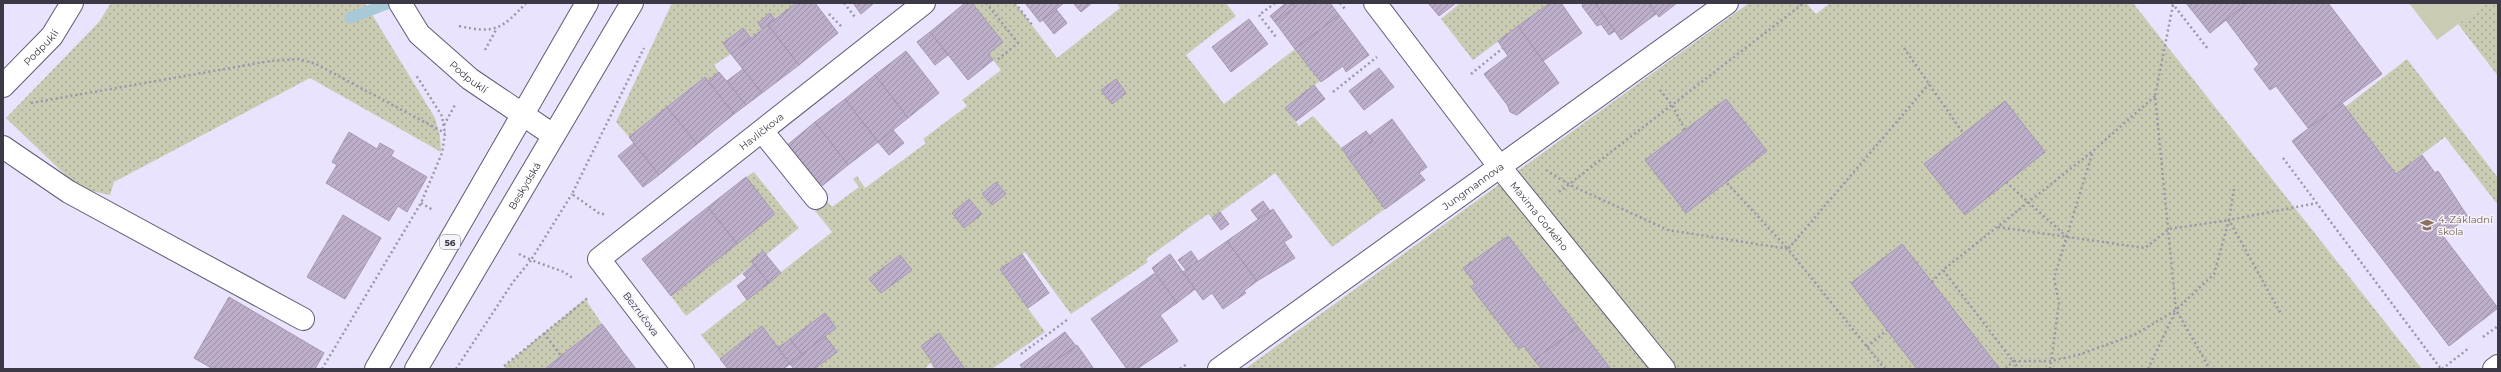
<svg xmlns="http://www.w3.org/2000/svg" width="2501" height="372" viewBox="0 0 2501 372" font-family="Montserrat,sans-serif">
	<defs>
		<pattern id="green-dots" width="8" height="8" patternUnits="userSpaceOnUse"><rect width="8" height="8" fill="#c9ccb2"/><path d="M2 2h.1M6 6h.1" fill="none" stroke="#a4a793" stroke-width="1.8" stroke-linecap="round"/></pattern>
		<pattern id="building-hatch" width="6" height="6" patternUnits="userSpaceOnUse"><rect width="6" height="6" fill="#bdafca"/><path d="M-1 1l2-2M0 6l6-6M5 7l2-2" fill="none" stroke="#9b8fa6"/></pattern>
	</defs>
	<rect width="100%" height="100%" fill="#e9e3fd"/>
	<!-- green -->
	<path fill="url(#green-dots)" fill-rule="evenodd" d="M111,3H365L435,118L440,136L441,152L310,78L114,182L110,195L79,188L6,118L99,22Z
		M672,3H792L793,5L775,20L770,13L758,23L762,29L751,38L743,28L723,43L731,54L714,65L719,72L708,81L704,77L629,137L616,122Z
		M972,3H1015L1057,58L1120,8L1117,3H1226L1236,16L1186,55L1224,104L1295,49L1320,81L1285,108L1299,126L1313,116L1342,148L1385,209L1332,247L1275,173L1212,218L1208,214L1146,259L1148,262L1071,314L1025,252L1000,269L1045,332L992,369H934L930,363L925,369H814L825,336L836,328L825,313L778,348L761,327L720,359L701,335L832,232L812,207L824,198L832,207L859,187L853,179L857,176L865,188L926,143L923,139L967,106L962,100L1001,70L988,54L1003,42ZM969,199L982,214L964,228L952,213ZM900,255L912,270L881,293L869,279Z
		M1460,3H1550L1473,60L1441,19Z
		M1749,3H1806L1816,14L1830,3H2133L2422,369H1245Z
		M2486,3H2498V76L2458,24Z
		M2407,59L2498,178V205L2445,137L2396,174L2345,107Z
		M754,172L799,228L766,255L763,251L752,260L754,264L686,316L671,296L737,244L746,177Z
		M585,299L602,324L545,369H506L504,366Z"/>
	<!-- pitch -->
	<path fill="#c9ccb2" d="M2409,3H2486L2437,40Z"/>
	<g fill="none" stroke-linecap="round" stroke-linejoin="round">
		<!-- stream -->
		<path stroke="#a7c9d8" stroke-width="11" d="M350,18L389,3"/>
	</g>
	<!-- building -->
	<path fill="url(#building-hatch)" stroke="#a697b4" d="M796,3H815L838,33L799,65L768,25Z
		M853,3H874L861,14Z
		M965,3H972L1003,42L988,54L993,60L968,80L930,32Z
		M1025,3H1064L1040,22Z
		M1073,3H1092L1081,12Z
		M1286,3H1292L1295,7L1275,22L1270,16Z
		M1292,3H1330L1339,15L1295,49L1275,22L1295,7Z
		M1428,3H1456L1439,16Z
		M1550,3H1561L1582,33L1543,61L1518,26Z
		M1583,3H1595L1615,31L1609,35L1601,24L1597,26L1582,6Z
		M1595,3H1648L1656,14L1621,40Z
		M1649,3H1677L1659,17Z
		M2186,3H2247L2210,33Z
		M2247,3H2328L2382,74L2308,128L2276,86L2270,90L2254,69L2259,64L2226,20Z
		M1056,9L1067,23L1054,34L1043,20Z
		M770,13L775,20L762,29L758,23Z
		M1339,15L1369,55L1346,72L1343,66L1321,82L1295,49Z
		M1249,19L1268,44L1231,72L1212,47Z
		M768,25L799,65L762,93L731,54Z
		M1518,26L1559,83L1517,115L1510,112L1508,106L1484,74L1508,56L1498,41Z
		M743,28L751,38L731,54L723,43Z
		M930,32L948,55L935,65L917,42Z
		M906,51L939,93L908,118L875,75Z
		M1379,68L1394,87L1364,110L1349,91Z
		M743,69L762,93L746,105L727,81Z
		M719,72L746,105L734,114L708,81Z
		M875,75L908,118L878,142L845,99Z
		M705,77L734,114L697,144L667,107Z
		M1116,79L1126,93L1112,104L1101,90Z
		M1314,85L1325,99L1296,121L1285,108Z
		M845,99L878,142L848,165L815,122Z
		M1726,99L1767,151L1686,213L1645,160Z
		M2005,101L2045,152L1965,215L1924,164Z
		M2342,103L2396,174L2422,155L2435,173L2438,171L2468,217L2443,236L2498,308L2449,346L2292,141Z
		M667,107L697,144L659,175L629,137Z
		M1392,119L1427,167L1419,173L1425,180L1385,209L1349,159L1373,141L1369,136Z
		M815,122L848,165L818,189L785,147Z
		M893,130L904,143L889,155L878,142Z
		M1366,131L1373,141L1349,159L1342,148Z
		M349,132L377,149L380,143L394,151L391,156L427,177L407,212L398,206L389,221L326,183L337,165L332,162Z
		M634,143L659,175L643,187L618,156Z
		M746,177L775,214L737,244L708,207Z
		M996,182L1006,194L992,205L982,194Z
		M969,199L982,214L964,228L952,213Z
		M1263,201L1270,211L1258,219L1251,210Z
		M708,207L737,244L671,296L642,259Z
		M1273,209L1292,237L1284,242L1295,258L1257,281L1227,241Z
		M1220,212L1229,224L1221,230L1212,218Z
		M343,215L381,238L345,299L307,277Z
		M1508,236L1578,327L1534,360L1524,346L1519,349L1471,287L1475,283L1463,268Z
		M1227,241L1257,281L1244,291L1246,293L1223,309L1212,293L1203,300L1183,272Z
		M1902,244L1932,282L2000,369H1917L1851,283Z
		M763,251L781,273L769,283L751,261Z
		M1191,251L1198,261L1186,270L1178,260Z
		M1022,254L1049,293L1028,308L1000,269Z
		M1170,254L1195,289L1177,303L1152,268Z
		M900,255L912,270L881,293L869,279Z
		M754,264L769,283L747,300L737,286L747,278L743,274Z
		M1155,273L1177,303L1160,315L1178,341L1137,369H1127L1091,319Z
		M229,297L324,353L315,369H213L194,358Z
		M825,313L836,328L802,354L790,339Z
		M602,324L636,369H545L561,356Z
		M762,326L790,364L783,369H728L720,359Z
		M1578,327L1611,369H1542L1534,360Z
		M1065,332L1076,346L1044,369H1023L1020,365Z
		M939,333L965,369H937L921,346Z
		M825,336L837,352L814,369H794L790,364Z
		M790,339L802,354L790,364L778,348Z
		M1077,345L1094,369H1044L1076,346Z"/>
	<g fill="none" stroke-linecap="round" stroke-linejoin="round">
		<!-- minor casing -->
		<g stroke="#615a76" stroke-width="24">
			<g id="minor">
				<path id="s1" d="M400,3L419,34L470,79L553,135"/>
				<path id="s2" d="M1375,3L1499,166L1664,369"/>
				<path id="s3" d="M3,86L52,36L72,3"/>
				<path d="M762,131L816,198"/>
				<path d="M3,147L69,192L303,319"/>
				<path id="s4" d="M683,369L599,259L924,3"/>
				<path id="s5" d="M1219,369L1727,3"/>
				<path d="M2494,369L2498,366"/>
			</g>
		</g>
		<!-- major casing -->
		<g stroke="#615a76" stroke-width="24">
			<g id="major">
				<path d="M376,369L587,3"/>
				<path id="s6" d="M416,369L632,3"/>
			</g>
		</g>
		<!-- path -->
		<path stroke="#9b96aa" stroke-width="2.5" stroke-dasharray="2 3" stroke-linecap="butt" d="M844,3L855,17
			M986,3L1018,43L997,60
			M1015,3L1033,26
			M1275,3L1259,15L1276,37
			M1340,3L1345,9
			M2172,3L2208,49
			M2173,5L2155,96L2176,310L2210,369
			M829,14L842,27
			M459,26C495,34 502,29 526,3
			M1904,48L1963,133
			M485,50L497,28
			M1471,74L1503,48
			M1660,90L1672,105L1685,130
			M1333,92L1377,57
			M2155,96L2094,150L1943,270L2013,361H2051L2078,355L2136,334L2176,310L2214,274L2229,220L2317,203
			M31,103L270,61L299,59L316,64L445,133
			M444,125L455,105
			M2283,158L2441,369
			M1546,170L1570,185L1668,230L1788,249L1726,182
			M2006,182L2067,237
			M2234,189L2229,220L2281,314
			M1559,192L1804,3
			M421,203L433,210
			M604,214H600L572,194L644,48
			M1998,227L2145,248L2169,229L2229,220
			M519,254L531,260L572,194
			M1932,282L1943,270
			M544,333L561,356
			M2483,337L2498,326
			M1867,347L1887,330
			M1021,354L1067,320
			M504,366L589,297
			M322,369L421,203L442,153L445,133L442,116L416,75
			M456,369L513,282L531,260L564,272L574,279
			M1180,369L1188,363
			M1885,369L1788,249L1929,84
			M2006,369L2013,361L2019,369
			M2050,369L2059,303L2054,278L2093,151
			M2148,369L2176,310
			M2442,369L2469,348"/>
		<!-- minor -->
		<use href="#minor" stroke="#fff" stroke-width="22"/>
		<!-- major -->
		<use href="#major" stroke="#fff" stroke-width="22"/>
	</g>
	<!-- icons -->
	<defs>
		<g id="school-bare" transform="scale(1.08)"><path d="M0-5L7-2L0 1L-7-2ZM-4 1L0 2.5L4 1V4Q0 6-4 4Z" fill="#8d6e63" stroke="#f5f3fa" stroke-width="2.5" paint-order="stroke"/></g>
	</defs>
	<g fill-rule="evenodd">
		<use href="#school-bare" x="2427" y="225"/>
	</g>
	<g text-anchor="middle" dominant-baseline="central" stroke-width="3" stroke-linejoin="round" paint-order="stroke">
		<!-- shield labels -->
		<rect fill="#f5f3fa" stroke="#74707b" stroke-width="1" x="440" y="235" width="20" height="14" rx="3"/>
		<g font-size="9" font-weight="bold" fill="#3c3845">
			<text x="450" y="242">56</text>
		</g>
		<!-- street labels -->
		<g font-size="10" fill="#3c3845" stroke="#f5f3fa">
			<text stroke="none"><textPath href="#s3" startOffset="54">Podpuklí</textPath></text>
			<text stroke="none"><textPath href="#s1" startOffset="102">Podpuklí</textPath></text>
			<text stroke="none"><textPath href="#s4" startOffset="345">Havlíčkova</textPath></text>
			<text stroke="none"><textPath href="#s6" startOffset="213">Beskydská</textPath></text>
			<text stroke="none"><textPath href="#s5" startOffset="313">Jungmannova</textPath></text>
			<text stroke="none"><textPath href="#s2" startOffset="269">Maxima Gorkého</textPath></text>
			<text transform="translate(641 314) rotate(53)">Bezručova</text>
		</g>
		<!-- education labels -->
		<g font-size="10" fill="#785e54" stroke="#f5f3fa" text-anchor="start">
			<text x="2438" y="219">4. Základní<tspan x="2438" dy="12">škola</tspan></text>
		</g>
	</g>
	<!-- border -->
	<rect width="2501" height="372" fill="none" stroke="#3c3845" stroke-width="8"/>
</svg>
